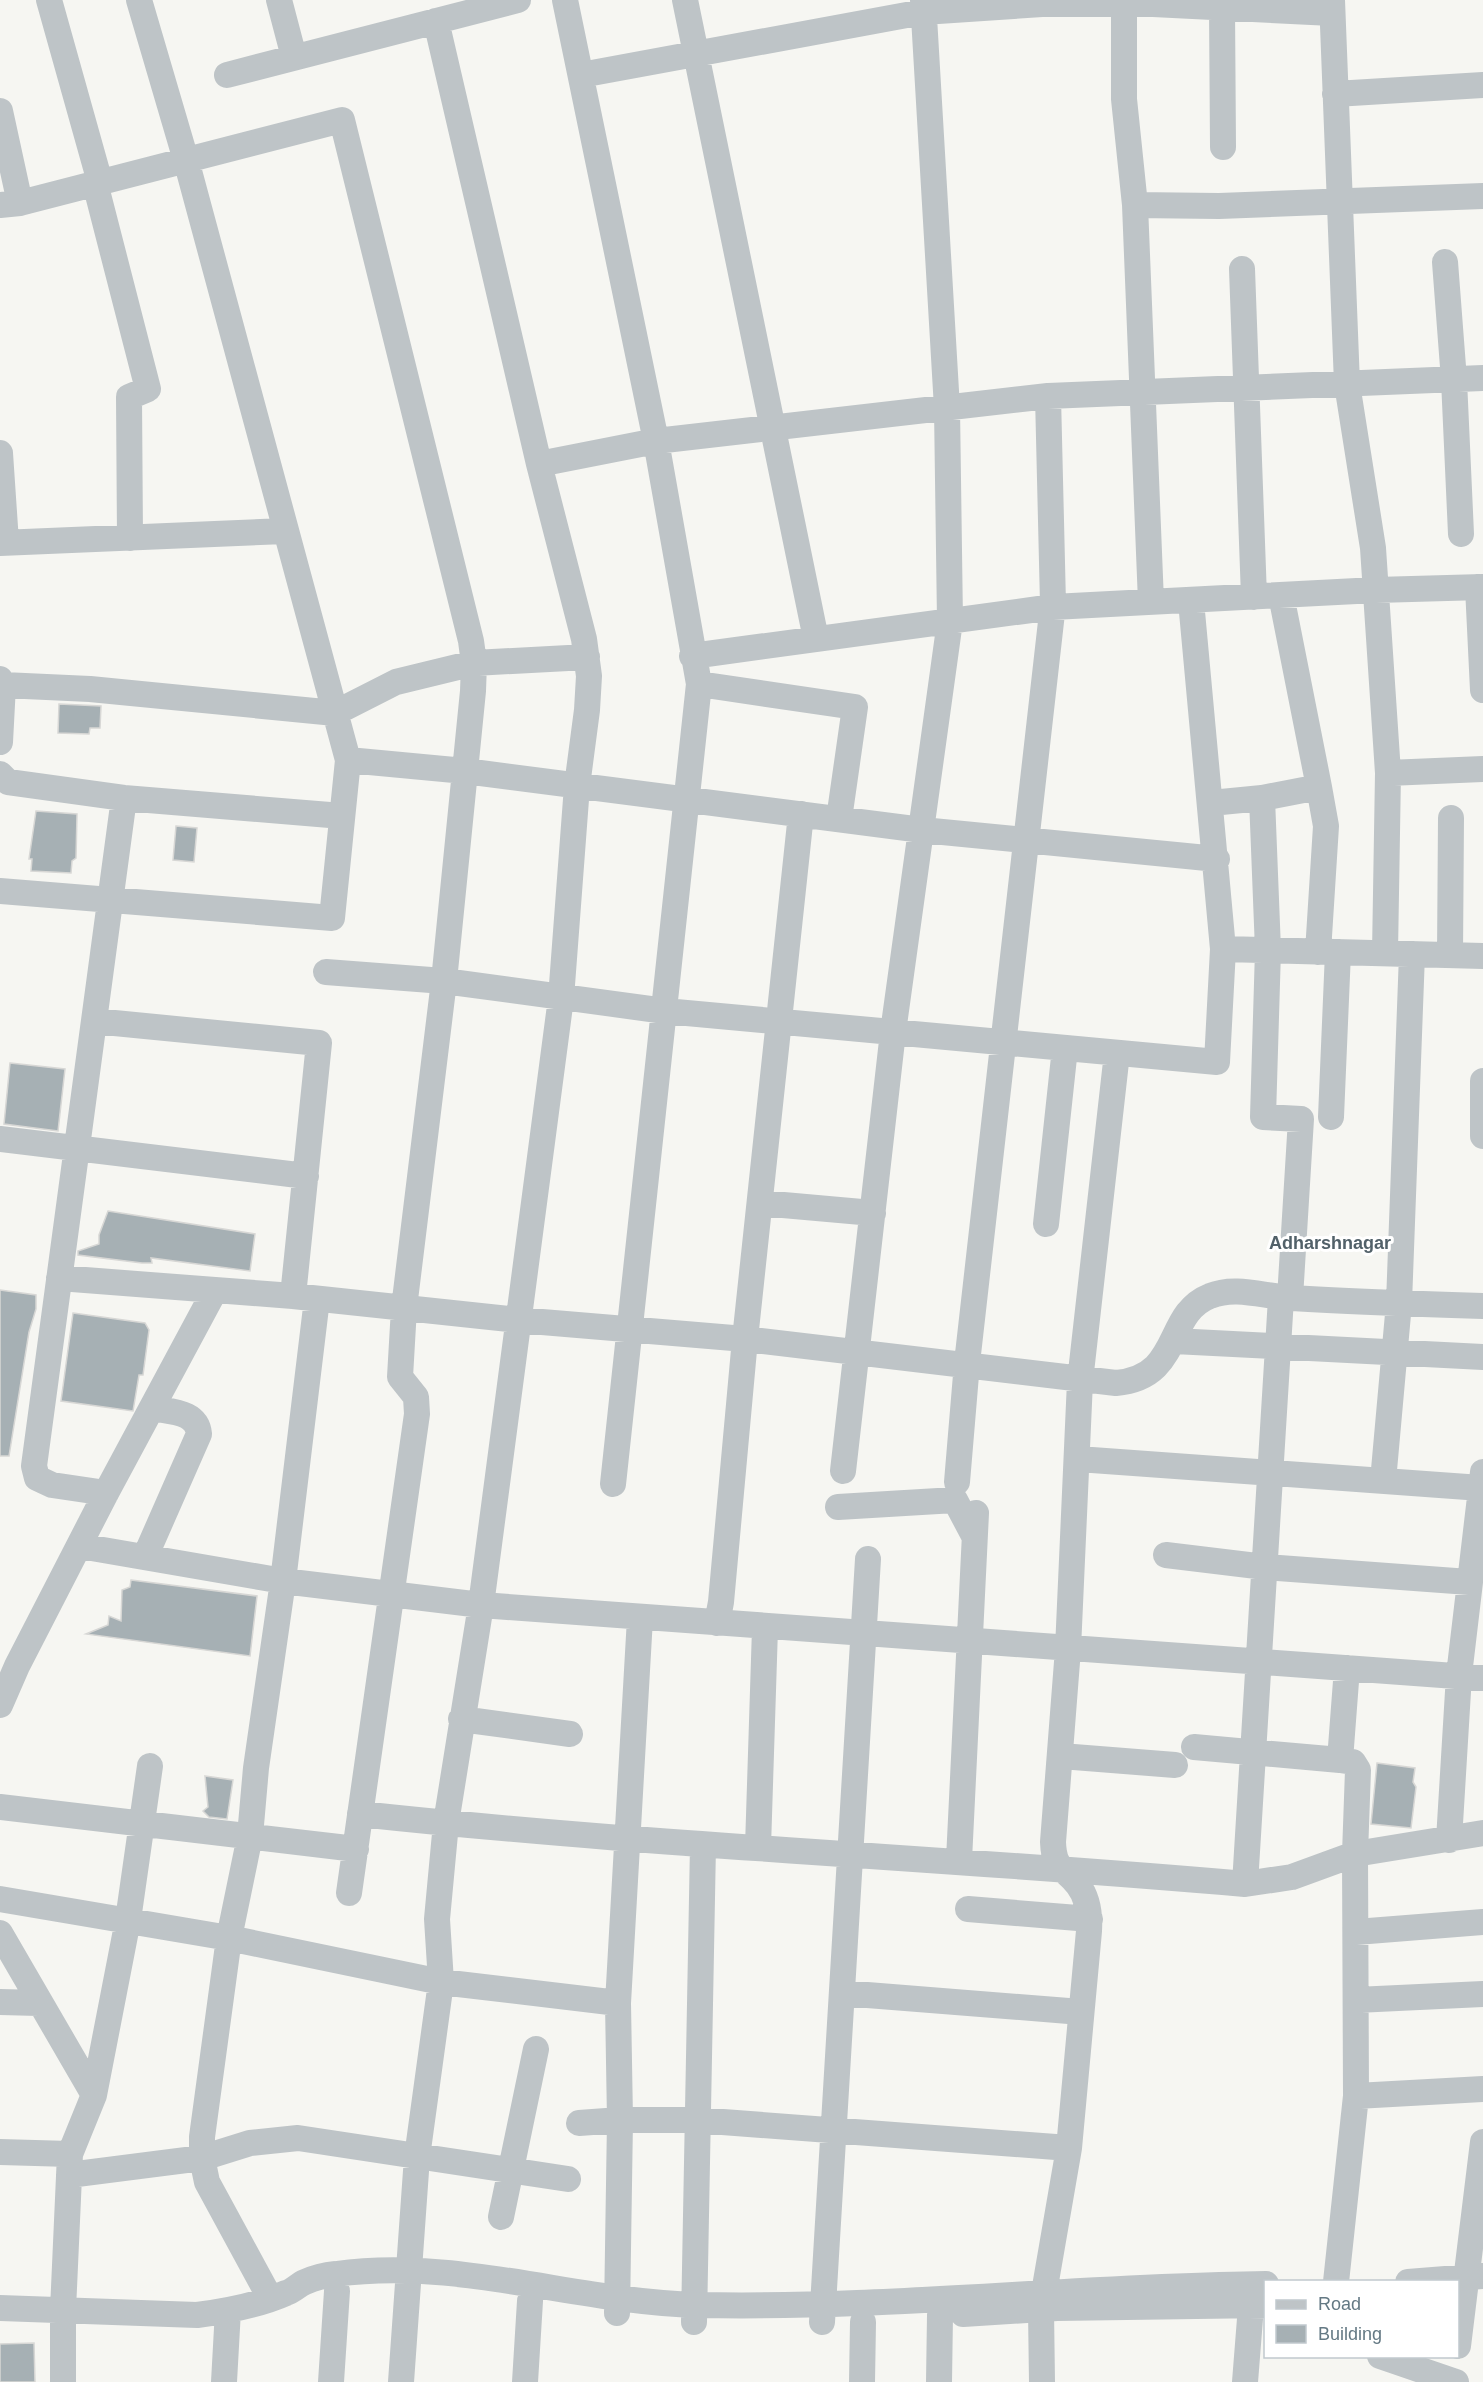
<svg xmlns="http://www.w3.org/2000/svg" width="1483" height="2382" viewBox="0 0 1483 2382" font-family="Arial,sans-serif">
	<rect width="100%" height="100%" fill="#f6f6f2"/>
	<!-- building -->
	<path fill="#a6b0b4" stroke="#d7d7d5" stroke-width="1.5" d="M59,704L101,706L100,728H90L89,734L58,733Z
		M36,811L77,814L76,858L72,861L71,873L31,871L32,859H29Z
		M176,826L197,828L194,862L173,860Z
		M10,1063L65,1069L58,1131L4,1124Z
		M108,1211L255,1234L250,1271L151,1258L152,1263H142L78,1255V1251L99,1244V1235Z
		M0,1290L36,1295V1309L29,1332L9,1456H0Z
		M73,1313L145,1323L149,1330L143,1375H139L133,1411L61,1401Z
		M131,1580L257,1596L250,1656L86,1634L108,1625L109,1616L121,1621L122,1590L130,1587Z
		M1377,1763L1415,1768L1413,1782L1416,1787L1411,1828L1371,1824Z
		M205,1776L233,1780L227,1819L209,1817L203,1811L208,1807Z
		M34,2343L35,2382H0V2344Z"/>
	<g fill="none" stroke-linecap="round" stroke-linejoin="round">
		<!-- minor -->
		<path stroke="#bec4c7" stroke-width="26" d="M49,0L100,182
			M279,0L294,57
			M565,0L656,441L699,684L613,1484
			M685,0L816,639
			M1332,0L1347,384L1373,548L1388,773L1385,953
			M1124,4V99L1135,205L1151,602
			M1222,8L1223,147
			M227,75L518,0
			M581,75L923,12L1042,4H1153L1332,13
			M1335,94L1483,85
			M0,111L20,203
			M95,183L148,389L129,397L130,538
			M0,205L20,203L342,120L471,641L474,663L473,691L444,981L404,1308L400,1377L416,1397L417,1414L349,1893
			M1135,205L1219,206L1483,196
			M1445,262L1454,380L1461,534
			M1242,269L1254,597
			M0,453L6,542
			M539,464L656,441L1048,396L1483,378
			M0,543L285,531
			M1478,587L1483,690
			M692,656L1053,607L1376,590L1483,587
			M0,679L3,685L0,742
			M699,684L855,707L839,819
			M3,685L90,689L335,713L396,682L474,663L587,657
			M348,760L465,771L922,830L1217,859
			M1388,773L1483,769
			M0,774L8,782L124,798L342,816
			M1262,798L1268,950L1263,1117L1301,1119L1290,1298
			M1211,803L1262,798L1319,787L1281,595
			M0,891L332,918L348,760L186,160L139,0
			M1223,949L1483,956
			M1318,952L1326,826L1319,787
			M1450,955L1451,818
			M326,972L444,981L665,1011L1217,1062L1223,949L1191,601
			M1483,1081V1136
			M1331,1117L1338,952
			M0,1139L306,1176
			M761,1203L873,1213
			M1046,1224L1065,1048
			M59,1278L215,1290
			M293,1296L518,1320L745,1339L1116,1383C1183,1377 1164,1314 1210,1296C1236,1285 1265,1297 1292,1298C1355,1302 1419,1304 1483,1306
			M1174,1341L1483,1357
			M1078,1459L1481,1488
			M843,1471L893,1032L950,621L947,408L923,0
			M1383,1481L1399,1303L1412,954
			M957,1482L967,1363L1053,604L1048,396
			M106,1493L52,1485L37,1478L34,1466L124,798
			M838,1507L955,1500L973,1534
			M80,1546L283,1581L481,1605L1483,1678
			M1166,1555L1265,1567L1469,1582
			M145,1557L199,1434C197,1411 171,1412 152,1408
			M717,1623L721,1602L745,1339L801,814
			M0,1705L17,1666L106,1493L215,1290L293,1296L319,1043L94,1021
			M461,1719L570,1734
			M1194,1747L1340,1760L1353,1762L1358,1770L1355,1854L1356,2096
			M1061,1756L1175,1765
			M1340,1760L1347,1668
			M0,1807L356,1849
			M360,1814C654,1846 950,1858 1245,1884L1292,1877L1355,1854L1483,1833
			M1449,1840L1459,1675L1483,1472
			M758,1847L765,1628
			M959,1860L976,1513
			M1245,1884L1281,1298
			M0,1899L229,1938L441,1982L618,2003
			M968,1909L1090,1919
			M1356,1932L1483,1922
			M0,1933L94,2095
			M842,1993L1081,2012
			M1356,2000L1483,1994
			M0,2002L39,2003
			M579,2123L620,2120H696L1069,2148
			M0,2152L70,2154
			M69,2175L202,2158L250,2143L298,2138L568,2179
			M501,2217L536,2049
			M1336,2282L1356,2096L1483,2089
			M1408,2282L1483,2276
			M270,2298L207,2182L202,2158V2137L229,1938L250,1836L256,1768L283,1581L317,1299
			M0,2308L197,2315C227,2311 259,2305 286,2293C293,2291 298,2285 305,2282C314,2278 327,2275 336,2274C457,2257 577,2302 697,2305C887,2309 1076,2286 1266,2284
			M617,2313L620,2120L618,2003L640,1618
			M963,2314L1057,2308L1266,2305
			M694,2322L703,1845
			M822,2322L868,1559
			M1458,2346L1483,2142
			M1380,2356L1456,2382
			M63,2382V2310L70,2154L94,2095L128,1920L150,1766
			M224,2382L228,2310
			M331,2382L337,2291
			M401,2382L417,2157L441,1982L437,1919L446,1823L481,1605L561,998L577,786L587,710L589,676L584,639L539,464L436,21
			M525,2382L530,2301
			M862,2382L863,2322
			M939,2382L940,2315
			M1042,2382L1041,2310L1069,2148L1089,1931C1090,1915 1088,1898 1078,1885C1064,1867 1054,1870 1053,1842L1068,1649L1080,1381L1117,1053
			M1245,2382L1251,2306"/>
	</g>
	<g text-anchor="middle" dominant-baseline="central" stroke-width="6" stroke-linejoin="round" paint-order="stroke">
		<!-- neighbourhood labels -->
		<g font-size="18" font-weight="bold" fill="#526169" stroke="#fff">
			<text x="1330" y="1243">Adharshnagar</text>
		</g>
	</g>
	<!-- legend -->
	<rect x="1264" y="2280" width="195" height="78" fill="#ffffff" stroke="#c1c9ce" stroke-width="1.5"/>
	<rect x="1276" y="2300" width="30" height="9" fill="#bec4c7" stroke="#c1c9ce" stroke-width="1.5"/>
	<text x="1318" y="2310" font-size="18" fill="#647984">Road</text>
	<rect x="1276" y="2325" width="30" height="18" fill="#a6b0b4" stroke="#c1c9ce" stroke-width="1.5"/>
	<text x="1318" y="2340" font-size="18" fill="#647984">Building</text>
</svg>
